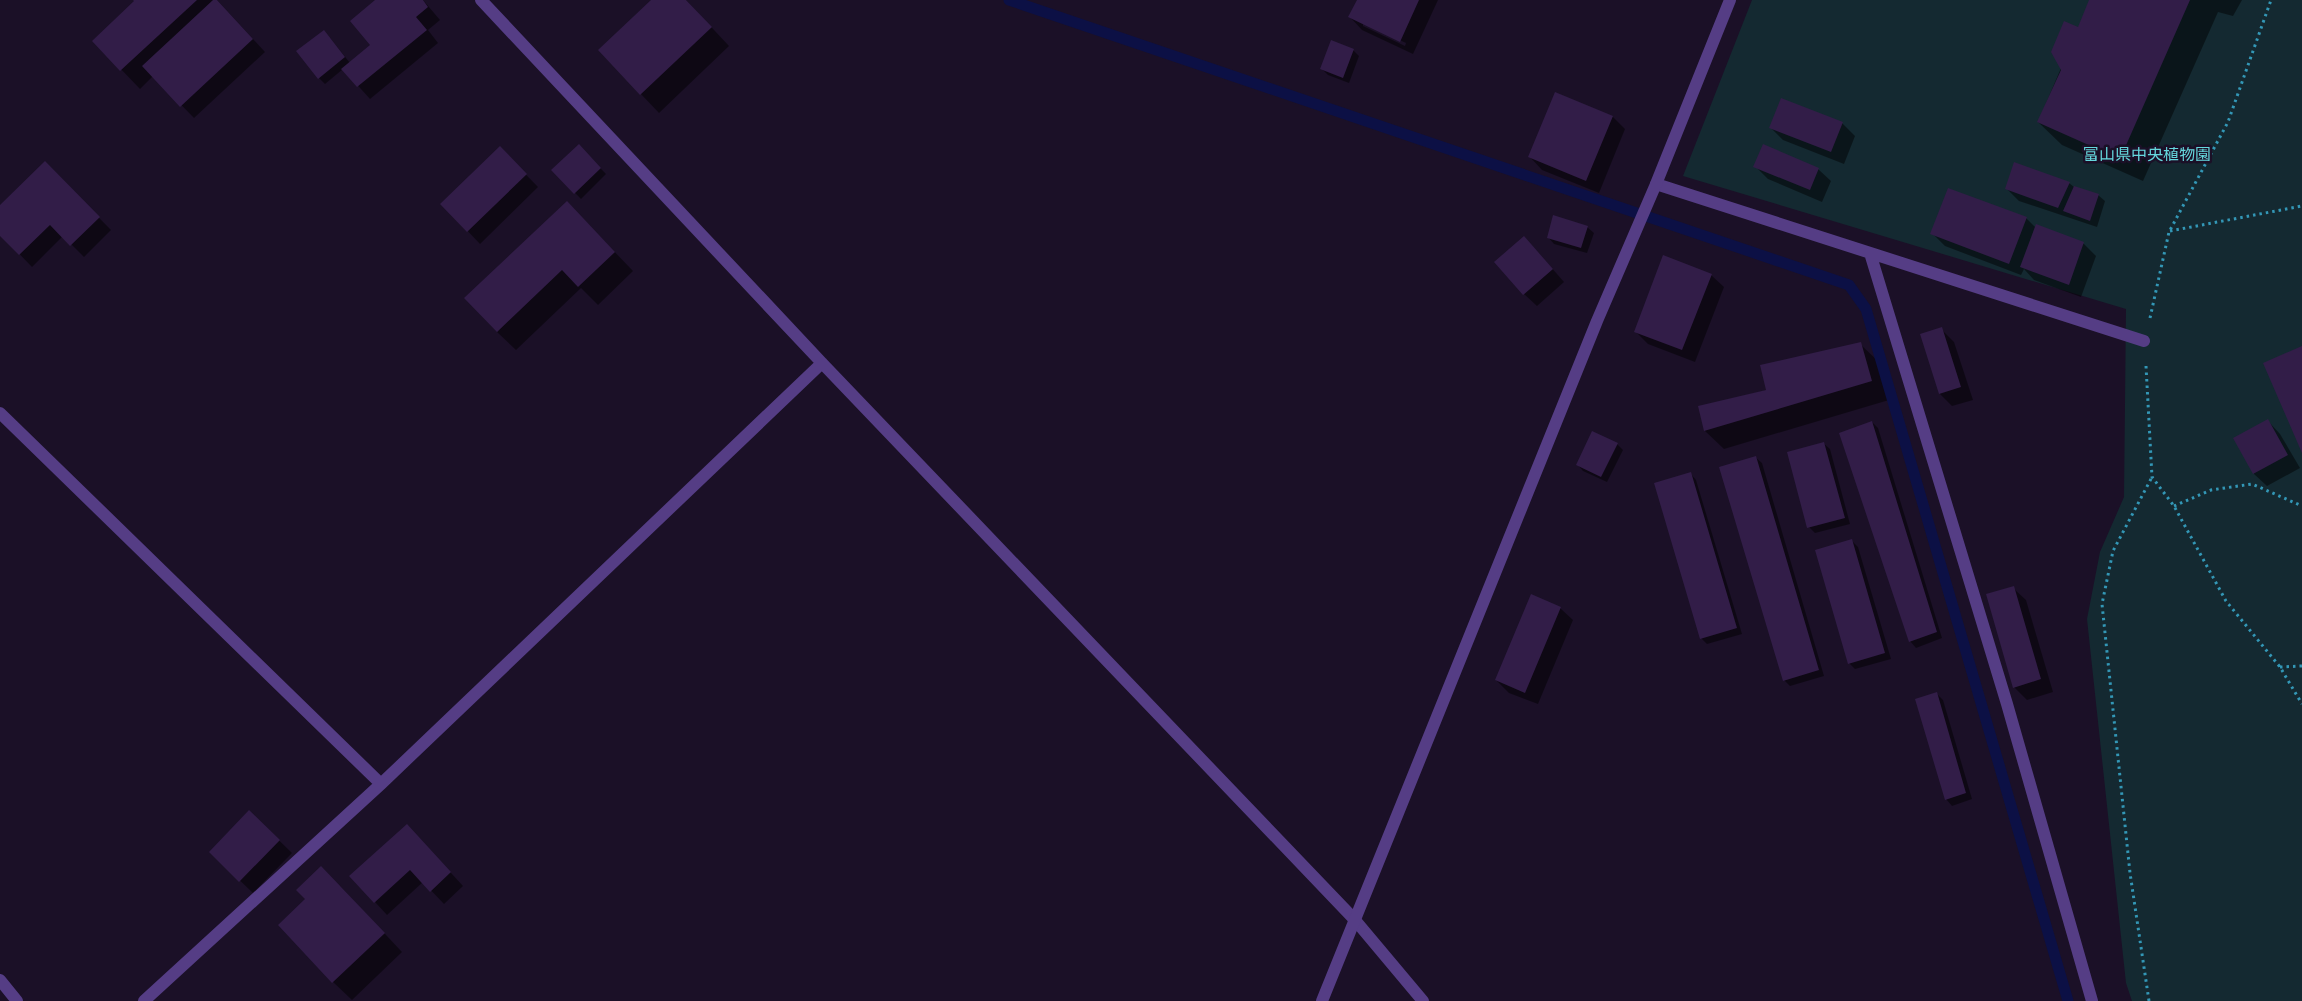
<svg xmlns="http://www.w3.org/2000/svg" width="2302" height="1001" viewBox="0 0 2302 1001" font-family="Manrope,'Noto Sans JP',sans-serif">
	<rect width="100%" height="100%" fill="#1b1027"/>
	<!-- green -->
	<path fill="#142931" d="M1752,0H2302V1001H2132L2126,983L2087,619L2100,552L2124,497L2126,309L1683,176Z"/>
	<!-- shadow -->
	<path fill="#0007" fill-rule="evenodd" d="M135,0H217L265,52L194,118L153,76L140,89L94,41L136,1Z
		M377,0H423L440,20L428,30L438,43L370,99L343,69L325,84L319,78L330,38L350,63L372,46Z
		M653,0H686L729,46L659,113L600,51Z
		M1358,0H1438L1413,54L1362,30L1350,17ZM1363,23L1406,43L1405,46L1363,26Z
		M2090,0H2242L2233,16L2218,12L2143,181L2062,145L2038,122Z
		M1353,50L1359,56L1349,83L1328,75L1322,69Z
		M1556,93L1613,117L1625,129L1599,193L1542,170L1530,157Z
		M1842,123L1855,136L1844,164L1783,140L1771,128Z
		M579,146L606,174L581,199L553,170Z
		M500,148L538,187L480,244L442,204Z
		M45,163L111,230L84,257L63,236L32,267L0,234V207Z
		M1755,166L1818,169L1831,181L1822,202L1768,179Z
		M2069,183L2074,187L2098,195L2105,201L2097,227L2019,201L2006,188Z
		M2026,218L2036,228L2037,226L2084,244L2096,256L2081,297L2034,280L2024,269L2021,275L1945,246L1932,233Z
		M585,221L633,271L598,305L581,288L516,350L497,332Z
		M1587,227L1594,233L1587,253L1554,244L1548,237Z
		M1536,250L1564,282L1537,306L1524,294Z
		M1711,275L1724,287L1695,362L1648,344L1635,331Z
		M1941,329L1954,342L1973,400L1952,406L1940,394Z
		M1860,344L1879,362L1889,400L1724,449L1705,431L1700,407L1767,390Z
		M2268,421L2280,434L2300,468L2267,486L2254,474L2235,439Z
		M1872,422L1878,428L1942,638L1916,648L1910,641Z
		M1823,443L1830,449L1850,524L1815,533L1809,527Z
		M1617,444L1623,450L1607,482L1583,471L1577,464Z
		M1755,457L1762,463L1824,676L1790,686L1784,680Z
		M1690,473L1696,480L1742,634L1707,644L1701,638Z
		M1852,541L1858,547L1891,659L1855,669L1849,663Z
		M2013,588L2026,600L2053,692L2027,700L2014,687Z
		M1560,608L1573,620L1538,704L1509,693L1496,680Z
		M1936,693L1943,700L1972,799L1952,806L1946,799Z
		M249,811L292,853L253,893L210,852Z
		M419,838L463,886L444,904L423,882L387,915L375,902Z
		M340,886L402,952L352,1000L333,982Z"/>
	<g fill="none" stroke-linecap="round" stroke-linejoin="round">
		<!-- stream -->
		<path stroke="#0c1045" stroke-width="11" d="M1009,0L1849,285L1866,309L2068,1001"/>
	</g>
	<!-- building -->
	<path fill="#321d48" d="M133,0H197L120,71L92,41L134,1Z
		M213,0H217L253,39L180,107L142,66Z
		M375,0H423L428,7L416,17L427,30L357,87L341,69L370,45L350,21Z
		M651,0H686L712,27L640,95L598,50Z
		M1357,0H1419L1400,42L1348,17Z
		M2089,0H2190L2120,159L2037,122L2061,70L2051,52L2064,21L2078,27Z
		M324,30L345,57L318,79L296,51Z
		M1331,40L1354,49L1343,78L1320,69Z
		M1555,92L1613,116L1586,181L1528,157Z
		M1781,98L1843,122L1831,152L1769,128Z
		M579,144L601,168L574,194L551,170Z
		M1763,144L1819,168L1810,190L1753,167Z
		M500,146L527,174L467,232L440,204Z
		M45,161L100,217L70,246L50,225L19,255L0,236V205Z
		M2014,162L2070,182L2058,208L2005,189Z
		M2074,186L2099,194L2090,221L2063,211Z
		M1948,188L2027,217L2009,264L1930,234Z
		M567,201L615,252L578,287L562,270L497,332L464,298Z
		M1553,215L1588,226L1581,248L1547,238Z
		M2036,224L2084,242L2069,285L2020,267Z
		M1524,236L1553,269L1523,295L1494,262Z
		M1663,255L1712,274L1682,350L1634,332Z
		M1942,327L1961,387L1939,394L1920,334Z
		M1861,342L1872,381L1704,431L1698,406L1766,390L1760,365Z
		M2302,346V453L2263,363Z
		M2268,419L2288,455L2253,474L2233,438Z
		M1872,421L1937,632L1909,642L1839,433Z
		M1592,431L1618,443L1601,477L1576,465Z
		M1824,442L1845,518L1807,528L1787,452Z
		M1756,456L1819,670L1783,681L1719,467Z
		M1691,472L1737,628L1700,639L1654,483Z
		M1852,539L1885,653L1848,664L1815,550Z
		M2014,586L2041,679L2013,688L1986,594Z
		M1531,594L1561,607L1525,693L1495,680Z
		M1937,692L1966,793L1945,800L1915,699Z
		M249,810L280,840L239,882L209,852Z
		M407,824L451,872L430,892L410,870L374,903L349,876Z
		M321,866L385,933L332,983L278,925L305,899L296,890Z"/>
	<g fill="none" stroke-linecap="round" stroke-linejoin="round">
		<!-- path -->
		<path stroke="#3397b6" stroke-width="3" stroke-dasharray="2.5 4" stroke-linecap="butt" d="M2170,231L2302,206
			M2150,318L2169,232L2228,122L2271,0
			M2146,366L2152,477L2174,506L2226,601L2280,667L2302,704
			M2174,506L2211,490L2252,484L2302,506
			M2280,667L2302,666
			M2149,1001L2130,873L2102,604L2113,551L2152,477"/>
		<!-- service -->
		<path stroke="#553d85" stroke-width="12" d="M1656,184L2144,341
			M1870,253L2007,704L2092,1001"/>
		<!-- minor -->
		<path stroke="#553d85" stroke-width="12" d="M481,0L822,363L1355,920L1423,1001
			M0,413L381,784
			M0,980L17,1001
			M144,1001L381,784L822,363"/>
		<!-- tertiary -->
		<path stroke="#553d85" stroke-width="12" d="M1322,1001L1597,321L1656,184L1730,0"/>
	</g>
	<g text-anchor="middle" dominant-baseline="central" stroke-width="5" stroke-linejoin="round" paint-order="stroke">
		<!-- park labels -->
		<g font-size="16" fill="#65d7dd" stroke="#1b1027">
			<text x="2147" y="154">富山県中央植物園</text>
		</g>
	</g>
</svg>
